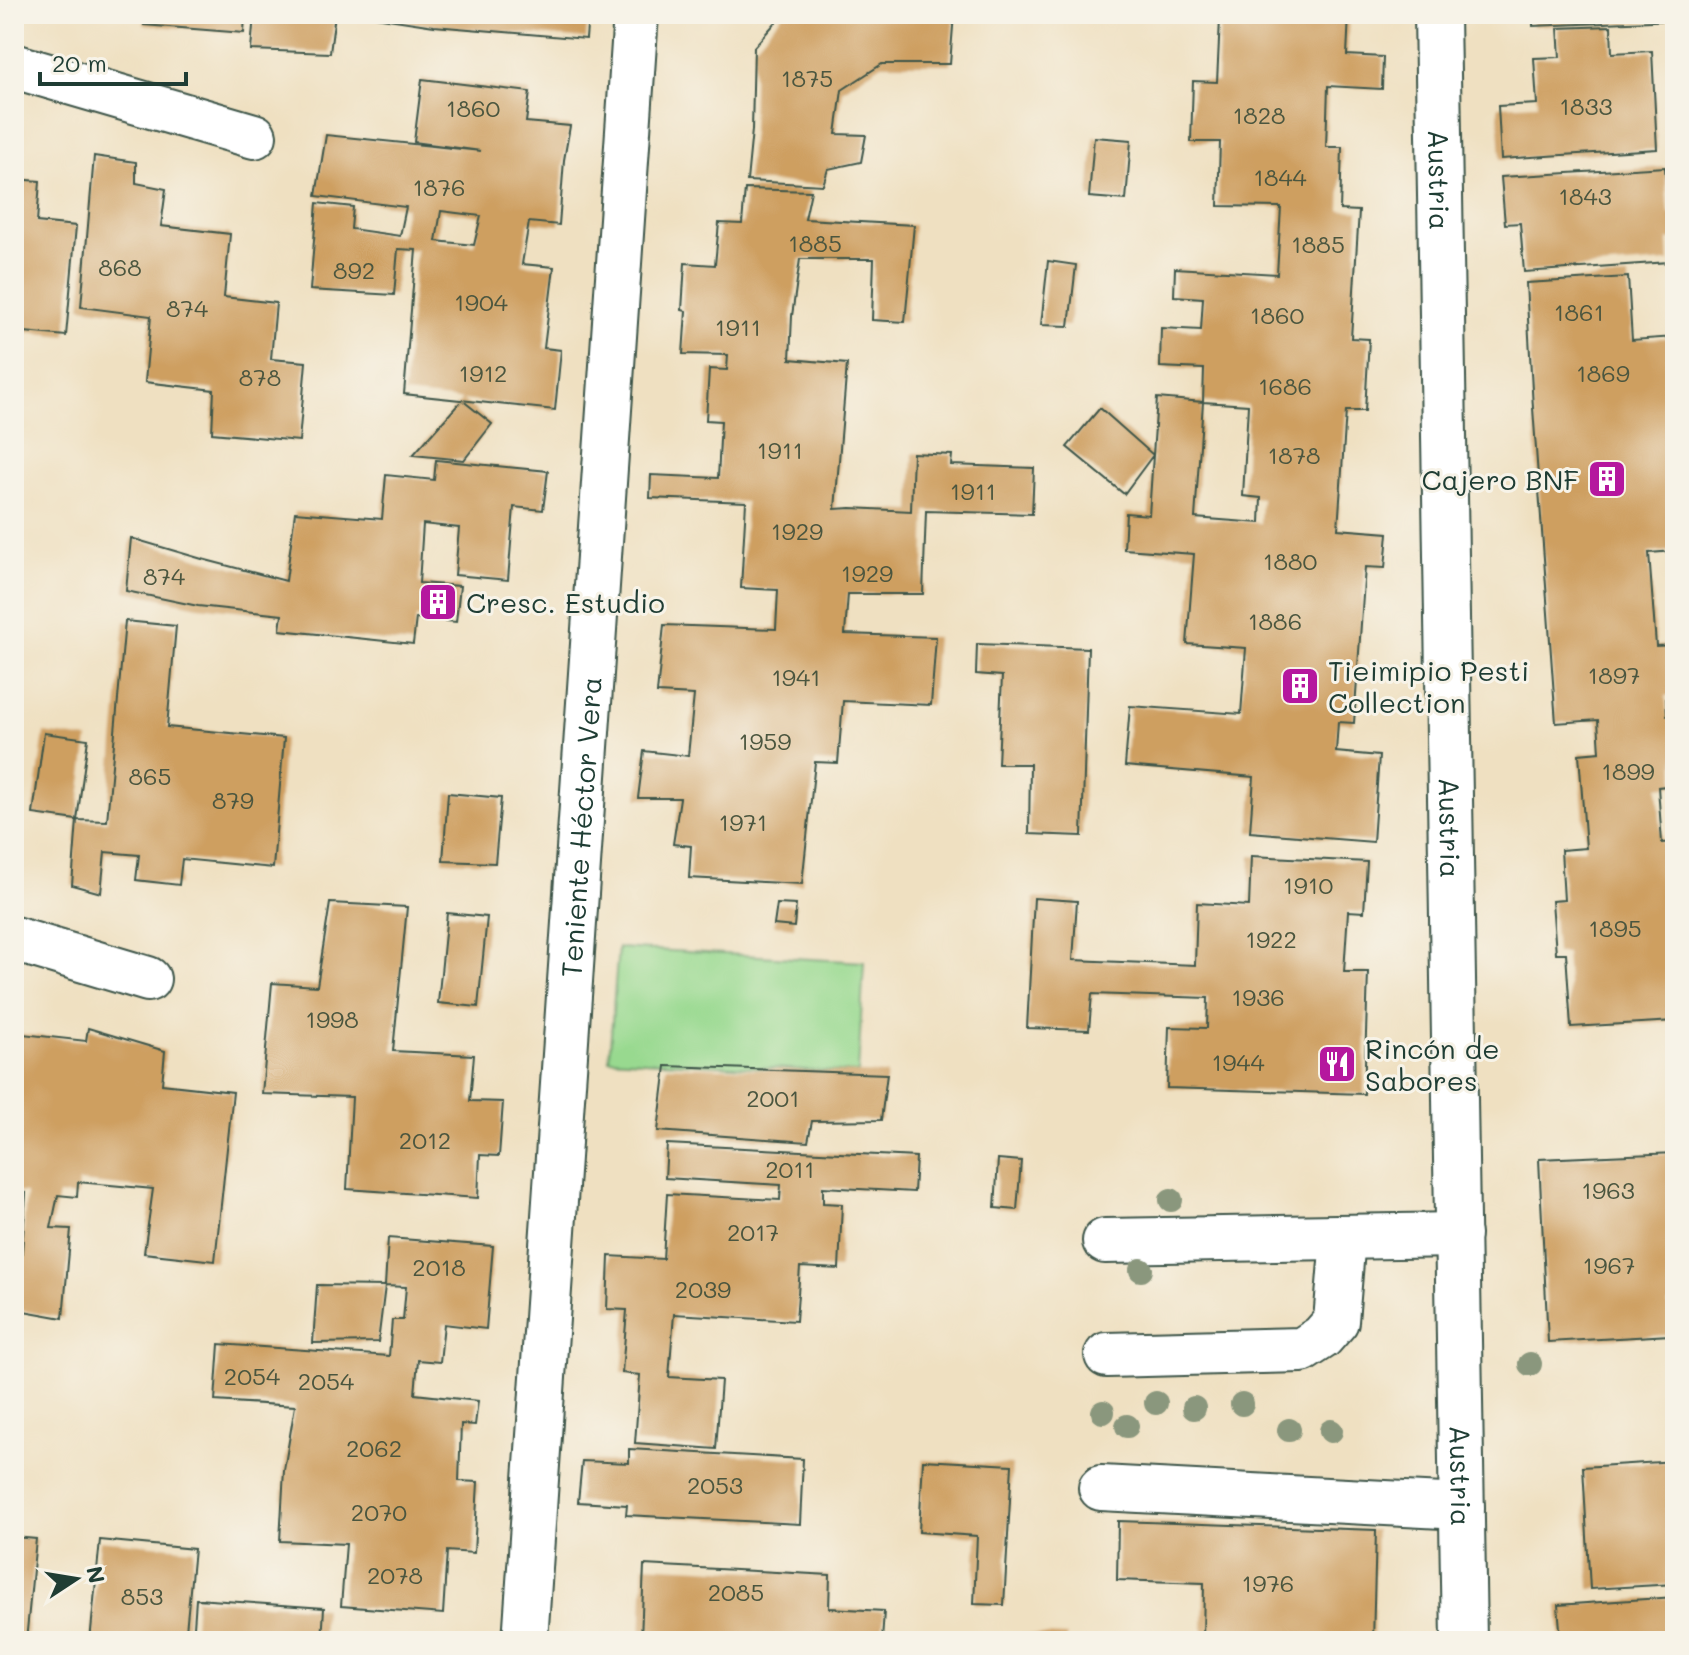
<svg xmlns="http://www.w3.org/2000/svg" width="1689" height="1655" viewBox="0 0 1689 1655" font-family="Mali,sans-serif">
	<rect width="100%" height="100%" fill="#f7f3e8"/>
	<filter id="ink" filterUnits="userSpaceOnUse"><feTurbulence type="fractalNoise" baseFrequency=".0125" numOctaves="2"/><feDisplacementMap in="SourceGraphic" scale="16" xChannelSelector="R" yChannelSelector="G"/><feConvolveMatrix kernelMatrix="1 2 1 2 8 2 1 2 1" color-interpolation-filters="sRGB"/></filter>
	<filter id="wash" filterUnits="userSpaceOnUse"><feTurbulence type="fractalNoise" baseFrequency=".006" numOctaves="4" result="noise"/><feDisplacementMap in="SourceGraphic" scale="32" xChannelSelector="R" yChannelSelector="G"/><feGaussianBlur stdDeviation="1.8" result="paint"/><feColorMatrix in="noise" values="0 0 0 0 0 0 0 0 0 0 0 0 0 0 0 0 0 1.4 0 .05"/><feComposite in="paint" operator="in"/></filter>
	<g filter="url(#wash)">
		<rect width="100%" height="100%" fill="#efe0c1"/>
		<!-- garden -->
		<path fill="#98d98f" stroke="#5c8b62" stroke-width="2" d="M618,948L864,962L858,1073L609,1059Z"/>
		<g id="blocks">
			<!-- building -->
			<path fill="#ce9f60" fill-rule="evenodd" d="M146,14H245L244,33L144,25Z
				M254,14H335L330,53L251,50Z
				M368,14H588L586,39L434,26L368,16Z
				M783,14H954L950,64H882L842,90L836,134L866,135L861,162L828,169L823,185L747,181L752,130L754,47Z
				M1243,14H1349L1347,55L1383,57L1382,89L1328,86L1326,147H1342L1340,210L1359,211L1351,338L1369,339L1365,411H1346L1338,529L1388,533L1385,568L1365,567L1354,723L1338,722L1336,752L1379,756L1373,842L1250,832L1254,777L1125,766L1130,706L1241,714L1246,648L1187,644L1194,554L1124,549L1126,513L1149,515L1153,455L1124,494L1067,447L1100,408L1153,455L1157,398L1203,402L1195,518L1260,523L1261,498L1243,496L1248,405L1203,402L1204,369L1160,367L1161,328L1201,330L1203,298L1174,296L1175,268L1277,274L1281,207L1218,206L1220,142H1191L1193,81L1217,82L1220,19L1242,20Z
				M1533,14H1675V20L1533,26Z
				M1611,26L1612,53L1652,51L1657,149L1501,159L1498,106L1537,104L1534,58L1560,57L1558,28Z
				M422,79L530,92L526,122L570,126L564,160L559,225L529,222L522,264L554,267L544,348L561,350L555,410L404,394L416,250L398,249L394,295L310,290L317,203L353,207L351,229L400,236L406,207L316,196L326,135L481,151L414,142ZM441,211L481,216L474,245L436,241Z
				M1094,137L1131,140L1126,200L1089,197Z
				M94,156L136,162V183L166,189L161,226L230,234L224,297L276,303L271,359L306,362L299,441L212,433L214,390L145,382L151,316L81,307Z
				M1665,167L1668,213H1675V240H1668L1669,262L1524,272L1520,223L1505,224L1501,177Z
				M14,179L40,181L37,222L76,226L66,336L14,331Z
				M745,189L811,191L805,219L914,225L905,322L872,320L874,259H800L792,316L790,359L847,364L835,509L851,508L911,511L913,453L952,455L951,465L1034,468L1032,514L926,511L923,594H848L845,634L936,637L931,705L843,701L838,763L815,762L802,884L689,878L691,846L673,844L680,798H638L644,751L688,756L694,695L657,693L664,625L776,629L778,590L741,588L746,502L650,498L651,475L718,478L721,421L706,420L709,369L727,370L728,355L683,354L686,311L682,310L685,263L715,265L719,223L742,224Z
				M1048,261L1076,265L1069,326L1041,325Z
				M1628,277L1632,340L1675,337V551L1649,553L1656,646L1675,645V695L1666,696L1667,715H1675V785L1658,787L1662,843L1675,842V1021L1571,1027L1566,953H1556L1552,901L1564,900L1561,850L1586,848L1579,754L1600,752L1598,720L1556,723L1533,408L1526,283Z
				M462,400L492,424L464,460L413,455Z
				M436,460L548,471L543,510L514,507L508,580L455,575L459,528L423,524L419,583L460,586L456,622L416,618L413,644L280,630L282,615L198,606L126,591L131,538L202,559L286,581L295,512L382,519L386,475L434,480Z
				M125,621L176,626L167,727L284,738L273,868L182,859L179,885L136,880L139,855L105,852L101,893L72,885L77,820L107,821Z
				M977,644L1088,648L1082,836L1029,834L1030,764H998L1002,676L976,674Z
				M44,733L88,739L77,820L33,814Z
				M448,793L501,798L495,863L443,861Z
				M1251,856L1367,862L1364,912L1348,911L1344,972H1368L1364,1094L1167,1088L1169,1027L1207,1028L1208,998L1092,994L1089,1030L1027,1028L1034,898L1077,901L1073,960L1195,965L1197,903L1249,906Z
				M330,903L407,907L393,1051L474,1055L470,1101L503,1102L499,1156L480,1155L478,1198L347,1189L352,1097L262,1094L272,983L317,986Z
				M777,904L796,905L794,927L774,925Z
				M447,913L487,917L478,1007L438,1003Z
				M88,1028L165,1051L162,1084L233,1092L215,1261L144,1253L153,1189L78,1182L77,1197L58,1195L51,1228L71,1229L63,1318L18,1310L26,1193L14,1192V1033L86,1041Z
				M666,1066L887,1074L881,1120L812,1121L808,1142L658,1131Z
				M667,1144L916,1157L914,1192L823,1187V1203L842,1204L839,1269L800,1267L796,1321L674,1314L669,1377L721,1380L716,1449L635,1443L640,1375L622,1373L627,1310L607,1309L609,1256L663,1259L667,1194L780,1200L781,1185L665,1178Z
				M1675,1153V1302L1668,1303L1670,1335L1548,1342L1539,1159Z
				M998,1159L1021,1161L1017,1210L995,1208Z
				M388,1238L493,1246L486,1329L444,1324L440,1362L418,1360L415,1394L478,1401L475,1425L461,1424L459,1481L478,1482L474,1553L447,1551L443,1614L341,1606L346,1544L280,1541L284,1470L295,1406L215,1401L219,1344L389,1356L392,1320H403L406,1287L385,1286Z
				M317,1285L385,1286L378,1342L313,1343Z
				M629,1449L803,1459L800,1524L626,1515L627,1505L578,1502L582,1461L629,1463Z
				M923,1460L1012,1465L1004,1605L974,1604L977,1536L919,1532Z
				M1675,1461V1584L1590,1589L1583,1467Z
				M1118,1521L1376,1530L1373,1641H1203L1204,1583L1117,1580Z
				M14,1537L36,1539L26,1641H14Z
				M100,1540L194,1549L185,1641H90Z
				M644,1565L830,1575L829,1608L884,1611L882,1641H645V1639H641Z
				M1675,1597V1641H1561L1558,1605Z
				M196,1599L324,1608L322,1641H193Z
				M1015,1634L1067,1636V1641H1015Z"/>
		</g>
	</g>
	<g filter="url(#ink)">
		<use href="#blocks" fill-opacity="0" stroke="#3e5549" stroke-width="2"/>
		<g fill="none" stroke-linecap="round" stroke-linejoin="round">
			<!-- minor casing -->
			<g stroke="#3e5549" stroke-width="48">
				<g id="minor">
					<path id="s1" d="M1437,14L1464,1641"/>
					<path d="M14,66L254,136"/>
					<path d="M14,939L148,979"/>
					<path d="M1105,1241L1458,1235"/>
					<path d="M1107,1355L1302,1350L1322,1337L1336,1321L1343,1238"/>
					<path d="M1101,1488L1462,1507"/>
					<path id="s2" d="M525,1641L636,14"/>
				</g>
			</g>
			<!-- minor -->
			<use href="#minor" stroke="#fff" stroke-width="44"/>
		</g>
		<!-- trees -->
		<g fill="#8a977d">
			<circle cx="1171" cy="1200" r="12"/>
			<circle cx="1141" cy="1270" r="12"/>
			<circle cx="1530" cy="1364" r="12"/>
			<circle cx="1156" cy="1403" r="12"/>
			<circle cx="1242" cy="1404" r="12"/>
			<circle cx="1194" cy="1408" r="12"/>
			<circle cx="1103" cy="1412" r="12"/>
			<circle cx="1127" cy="1426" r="12"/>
			<circle cx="1289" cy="1430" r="12"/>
			<circle cx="1331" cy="1431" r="12"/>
		</g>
	</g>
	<!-- icons -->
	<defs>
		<g id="building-square" transform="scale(2)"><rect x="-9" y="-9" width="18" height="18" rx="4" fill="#b5179e" stroke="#f7f3e8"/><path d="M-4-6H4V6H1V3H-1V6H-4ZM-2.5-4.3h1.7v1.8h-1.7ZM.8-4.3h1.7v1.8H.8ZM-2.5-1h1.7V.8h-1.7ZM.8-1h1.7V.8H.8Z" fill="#fff"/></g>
		<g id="restaurant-square" transform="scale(2)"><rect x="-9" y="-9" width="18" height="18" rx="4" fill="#b5179e" stroke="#f7f3e8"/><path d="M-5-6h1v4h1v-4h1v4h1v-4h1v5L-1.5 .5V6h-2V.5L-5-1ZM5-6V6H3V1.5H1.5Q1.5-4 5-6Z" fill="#fff"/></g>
	</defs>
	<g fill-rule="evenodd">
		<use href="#building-square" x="1607" y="479"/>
		<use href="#building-square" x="438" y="602"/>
		<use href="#building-square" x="1300" y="686"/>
		<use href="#restaurant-square" x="1337" y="1064"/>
	</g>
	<g text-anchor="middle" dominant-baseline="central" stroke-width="6" stroke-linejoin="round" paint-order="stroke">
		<!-- number labels -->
		<g font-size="24" fill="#4b563f">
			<text x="807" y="77">1875</text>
			<text x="1586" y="105">1833</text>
			<text x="473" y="107">1860</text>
			<text x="1259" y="114">1828</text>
			<text x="1280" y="176">1844</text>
			<text x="439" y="186">1876</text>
			<text x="1585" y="195">1843</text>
			<text x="815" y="242">1885</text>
			<text x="1318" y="243">1885</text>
			<text x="120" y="266">868</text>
			<text x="354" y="269">892</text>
			<text x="481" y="301">1904</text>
			<text x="187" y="307">874</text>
			<text x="1579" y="311">1861</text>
			<text x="1277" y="314">1860</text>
			<text x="738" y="326">1911</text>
			<text x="483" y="372">1912</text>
			<text x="1603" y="372">1869</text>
			<text x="260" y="376">878</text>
			<text x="1285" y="385">1686</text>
			<text x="780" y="449">1911</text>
			<text x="1294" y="454">1878</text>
			<text x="973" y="490">1911</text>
			<text x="797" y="530">1929</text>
			<text x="1290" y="560">1880</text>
			<text x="867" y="572">1929</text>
			<text x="164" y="575">874</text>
			<text x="1275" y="620">1886</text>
			<text x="1614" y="674">1897</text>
			<text x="796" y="676">1941</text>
			<text x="765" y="740">1959</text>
			<text x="1628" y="770">1899</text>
			<text x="150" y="775">865</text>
			<text x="233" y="799">879</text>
			<text x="743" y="821">1971</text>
			<text x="1308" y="884">1910</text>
			<text x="1615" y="927">1895</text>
			<text x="1271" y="938">1922</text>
			<text x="1258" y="996">1936</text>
			<text x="332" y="1018">1998</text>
			<text x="1238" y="1061">1944</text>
			<text x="773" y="1097">2001</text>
			<text x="425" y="1139">2012</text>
			<text x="790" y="1168">2011</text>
			<text x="1608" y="1189">1963</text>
			<text x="753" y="1231">2017</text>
			<text x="1609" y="1264">1967</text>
			<text x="439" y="1266">2018</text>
			<text x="703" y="1288">2039</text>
			<text x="252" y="1375">2054</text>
			<text x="326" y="1380">2054</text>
			<text x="374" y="1447">2062</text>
			<text x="715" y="1484">2053</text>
			<text x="379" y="1511">2070</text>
			<text x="395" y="1574">2078</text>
			<text x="1268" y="1582">1976</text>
			<text x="736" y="1591">2085</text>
			<text x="142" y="1595">853</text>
		</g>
		<!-- street labels -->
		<g font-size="28" fill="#1f3d34" stroke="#f7f3e8">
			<text stroke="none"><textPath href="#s1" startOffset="166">Austria</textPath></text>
			<text stroke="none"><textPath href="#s2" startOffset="816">Teniente Héctor Vera</textPath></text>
			<text stroke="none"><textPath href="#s1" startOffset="814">Austria</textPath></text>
			<text stroke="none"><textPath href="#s1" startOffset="1462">Austria</textPath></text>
		</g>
		<!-- poi labels -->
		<g font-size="28" fill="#1f3d34" stroke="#f7f3e8" text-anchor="start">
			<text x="1579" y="479" text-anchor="end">Cajero BNF</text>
			<text x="466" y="602">Cresc. Estudio</text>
			<text x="1328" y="670">Tieimipio Pesti<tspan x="1328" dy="32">Collection</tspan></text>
			<text x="1365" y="1048">Rincón de<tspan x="1365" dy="32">Sabores</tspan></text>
		</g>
	</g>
	<!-- margin -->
	<rect width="1689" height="1655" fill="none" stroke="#f7f3e8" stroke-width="48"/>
	<!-- north arrow -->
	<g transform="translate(76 1579) rotate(78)" stroke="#f7f3e8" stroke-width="6" paint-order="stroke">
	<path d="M0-6L14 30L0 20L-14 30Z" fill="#1f3d34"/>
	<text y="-12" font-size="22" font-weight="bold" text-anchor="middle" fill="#1f3d34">N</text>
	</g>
	<!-- scale -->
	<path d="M40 72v12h146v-12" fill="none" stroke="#1f3d34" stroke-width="4"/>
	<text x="52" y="72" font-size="24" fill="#1f3d34" stroke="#f7f3e8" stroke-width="6" paint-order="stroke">20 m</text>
</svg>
